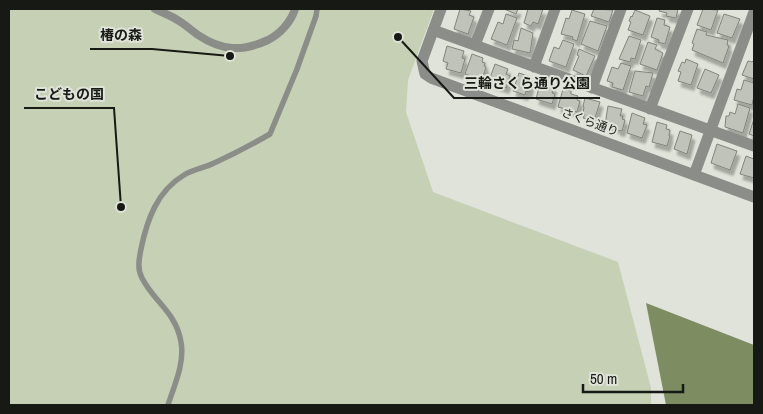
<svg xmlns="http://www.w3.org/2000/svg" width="763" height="414" viewBox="0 0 763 414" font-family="'Archivo Narrow','Noto Sans JP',sans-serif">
	<defs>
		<filter id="shadow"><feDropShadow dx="3" dy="5.5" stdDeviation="1" flood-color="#0004"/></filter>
	</defs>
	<rect width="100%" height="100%" fill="#dfe3d9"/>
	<!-- green -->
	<path fill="#c6d0b5" d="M9,9H434L408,80L406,112L433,192L618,262L651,388V405H9Z"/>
	<!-- water -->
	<path fill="#7d8c61" d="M646,303L754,345V405H666Z"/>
	<!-- building -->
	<path fill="#bfc3b9" stroke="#81847b" filter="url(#shadow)" d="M460,9L471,11L469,15L474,17L468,34L454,29Z
		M504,9H518L516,14Z
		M528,9H543L538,24L533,22L531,26L524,23Z
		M594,9L613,10L609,22L591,16Z
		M660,9H678L676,18L666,16L667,13L659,11Z
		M703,9L718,10L711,30L697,25Z
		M572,10L585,14L577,41L572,39L573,37L561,34L566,18L569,19Z
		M635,10L650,16L643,35L628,30L631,22L629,21L631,16L632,17Z
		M506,14L517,18L507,45L491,39L498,22L503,24Z
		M724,14L740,19L732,38L717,33Z
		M657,18L665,20L664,25L670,27L665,44L658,42L659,40L651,37Z
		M590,21L607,26L598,51L581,44Z
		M521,28L533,33L530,53L512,49L514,40L518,41Z
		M697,29L707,32L706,35L728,40L727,45L729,46L723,63L692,50L694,44L692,43Z
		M629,36L641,40L635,59L631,58L630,62L619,59Z
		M563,40L574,44L566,67L549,61L554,47L559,49Z
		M648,42L657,45L655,49L663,53L657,70L640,64Z
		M447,46L464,51L462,58L465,59L461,73L446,69L448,63L443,61Z
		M579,49L595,56L586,76L573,70L579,56L577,55Z
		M472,54L483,58L482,62L485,63L484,66L486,67L482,80L465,74Z
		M686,59L698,64L691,85L678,81L681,72L678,71L682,62L685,63Z
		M754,60V79L742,75L748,61L752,62Z
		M621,63L631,66L623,90L612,87L613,83L607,81L612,67L618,69Z
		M495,64L508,69L506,74L510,76L506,88L491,83L493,79L490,78Z
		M705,69L719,75L711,93L697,88Z
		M635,71L653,73L649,87L646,86L643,96L629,92Z
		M519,73L531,77L529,83L531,84L529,92L526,91L525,95L513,91Z
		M541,80L551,83V86L554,87L552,93L555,94L552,104L536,99Z
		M744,80L754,83V96L752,105L734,100L737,89L741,90Z
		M563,89L571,91V94L578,96L577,100L580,101L577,112L558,107Z
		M585,98L600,102L594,121L583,118L585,114L583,113L584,107L583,106Z
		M738,104L750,108L743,133L725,127L726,116H729L730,112L735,114Z
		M608,106L622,109L620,116H623L622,119L625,120L622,131L617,130L618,128L605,125Z
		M632,113L645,118L643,124L647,125L642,138L627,133Z
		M754,119V136L749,134Z
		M657,122L667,125L666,129L670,130L669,136H670L667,146L652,142Z
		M680,131L692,135L687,154L674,149Z
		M717,144L737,151L730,170L711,163Z
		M746,156L754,159V178L740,174Z"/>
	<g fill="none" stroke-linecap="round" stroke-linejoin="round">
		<!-- service -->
		<path stroke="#8b8d89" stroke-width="5.5" d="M168,405C174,386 185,363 181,342C176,312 154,302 142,278C137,269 139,259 141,249C147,220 157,191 184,175C192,170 203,168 212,164C232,155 251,145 270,134L297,69L316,16L317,9"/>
		<!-- pedestrian -->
		<path stroke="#8b8d89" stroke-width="8" d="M155,9C163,13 172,16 179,21C186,25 192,31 198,35C222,51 242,52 268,40C280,34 291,22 295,9"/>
		<!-- minor -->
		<path stroke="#8b8d89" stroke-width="11" d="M441,9L422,61L425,74L431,78L754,197
			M433,30L754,146
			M475,45L489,9
			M534,67L555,9
			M592,88L621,9
			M650,109L688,9
			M694,175L754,12"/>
	</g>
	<g text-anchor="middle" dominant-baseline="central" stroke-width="4" stroke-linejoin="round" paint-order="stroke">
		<!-- street labels -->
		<g font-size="12" fill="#171915" stroke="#dfe3d9">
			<text transform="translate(590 122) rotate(20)">さくら通り</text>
		</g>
	</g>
	<!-- callouts -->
	<path fill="none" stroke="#171915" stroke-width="2" d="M230 56L152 49H90M398 37L454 98H600M121 207L114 108H24"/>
	<g fill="#171915" stroke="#dfe3d9" stroke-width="2">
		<circle cx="230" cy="56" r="5"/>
		<circle cx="398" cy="37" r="5"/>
		<circle cx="121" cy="207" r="5"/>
	</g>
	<g font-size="14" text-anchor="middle" font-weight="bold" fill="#171915" stroke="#dfe3d9" stroke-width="4" stroke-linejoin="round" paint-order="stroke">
		<text x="121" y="40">椿の森</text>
		<text x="527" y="88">三輪さくら通り公園</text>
		<text x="69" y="99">こどもの国</text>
	</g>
	<!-- border -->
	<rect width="763" height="414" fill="none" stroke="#171915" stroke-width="20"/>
	<!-- scale -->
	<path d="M583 384v8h100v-8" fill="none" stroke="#171915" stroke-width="2.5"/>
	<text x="590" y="384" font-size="15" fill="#171915" stroke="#dfe3d9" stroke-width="4" paint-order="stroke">50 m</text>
</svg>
